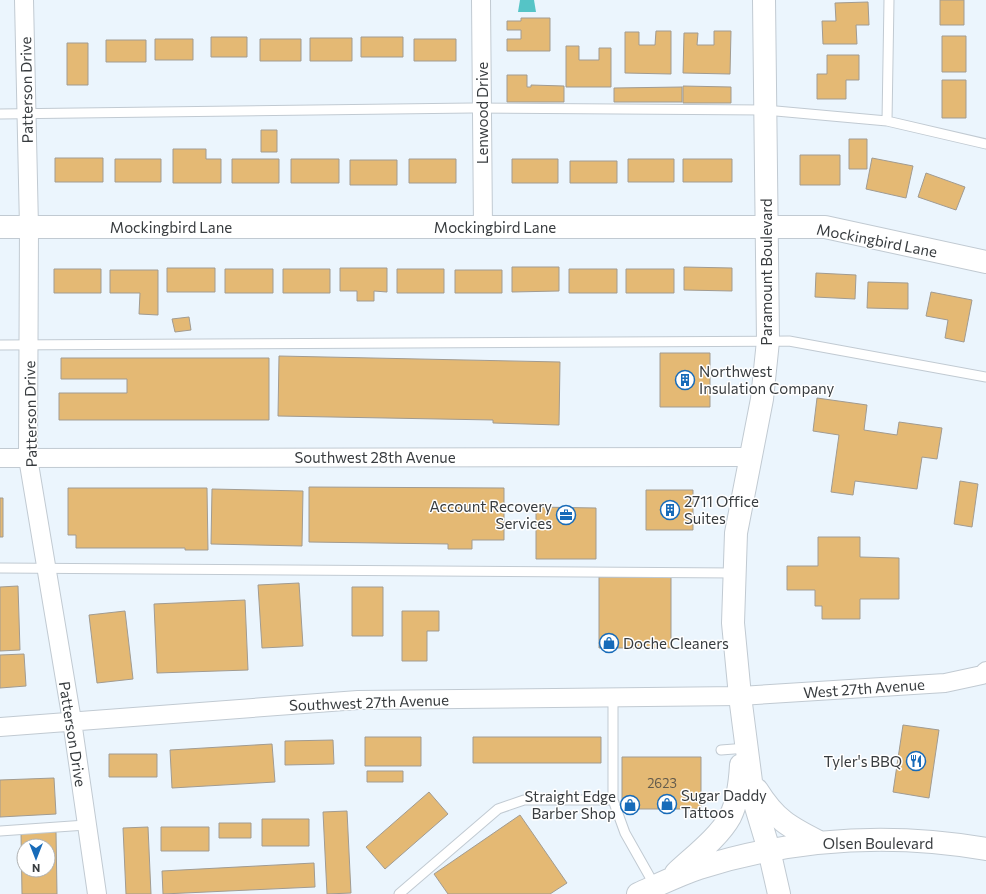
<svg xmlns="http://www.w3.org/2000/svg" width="986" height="894" viewBox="0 0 986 894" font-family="Commissioner,sans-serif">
	<rect width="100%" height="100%" fill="#ebf5fd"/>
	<!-- water -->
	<path fill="#55c4c6" d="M520,0H534L536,12H518Z"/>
	<!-- building -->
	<path fill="#e4b974" stroke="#a19b91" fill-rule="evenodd" d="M940,0H964V25H940Z
		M868,2L869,25H856L857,44H823L822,21H836L835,3Z
		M521,18H550V51H507V39H521V30H507V21H521Z
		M656,31H671V74L625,73V32H639V45H655Z
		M714,31H731L730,74L683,73L684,33H698L697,45H714Z
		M942,36H966V72H942Z
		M211,37H247V57H211Z
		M361,37H403V57H361Z
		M310,38H352V61H310Z
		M155,39H193V60H155Z
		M260,39H301V61H260Z
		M414,39H456V61H414Z
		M106,40H146V62H106Z
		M67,43H88V85H67Z
		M566,46H579V60H599V48H611V87H566Z
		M827,55H859V80H846V99H817V74H827Z
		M507,75H527V87H531V85L564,86V102H507Z
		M942,80H966V118H942Z
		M683,86L731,87V103H683Z
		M682,87V102H614V88Z
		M261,130H277V152H261Z
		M849,139H867V169H849Z
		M173,149H206V159H221V183H173Z
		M800,155H840V185H800Z
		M55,158H103V182H55Z
		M872,158L913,166L906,198L866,189Z
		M115,159H161V182H115Z
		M232,159H279V183H232Z
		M291,159H339V183H291Z
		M409,159H456V183H409Z
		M512,159H558V183H512Z
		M628,159H674V182H628Z
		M683,159H732V182H683Z
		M350,160H397V185H350Z
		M570,161H617V183H570Z
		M926,173L965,187L956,210L918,197Z
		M512,267H559V291L512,292Z
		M684,267L732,268V291L684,290Z
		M167,268H215V292H167Z
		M340,268H387V292L374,291V301H357V291H340Z
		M54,269H101V293H54Z
		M225,269H273V293H225Z
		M283,269H330V293H283Z
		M397,269H444V293H397Z
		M569,269H617V293H569Z
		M626,269H674V293H626Z
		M110,270H158V315L139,314L140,293H110Z
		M455,270H502V293H455Z
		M816,273L856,275L855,299L815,297Z
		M868,282L908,283V309L867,308Z
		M931,292L972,300L964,342L945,338L948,320L926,316Z
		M189,317L191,330L175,332L172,319Z
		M660,353H710V407H660Z
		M279,356L560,362L559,425L493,423V420L278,416Z
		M61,358H269V420H59V393H127V379H61Z
		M817,398L867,405L864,430L897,435L899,422L942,428L937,459L922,457L917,489L855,481L853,495L831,492L839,435L813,431Z
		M960,481L978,484L972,527L954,524Z
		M309,487L504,488V540H472V549H448V544L309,542Z
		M68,488H207L208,550H185V548H76V535H68Z
		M212,489L303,491L302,546L211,544Z
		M646,490H693V530H646Z
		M0,498H3V537H0Z
		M536,507L596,508V559H536Z
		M818,537H860V557L899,558V599H860V619H822V606H815V590H787V566H818Z
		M599,577H671V648H599Z
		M299,583L303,646L262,648L258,585Z
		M18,586L20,650L0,651V587Z
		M352,587H383V636H352Z
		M245,600L248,670L157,673L154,604Z
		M125,611L133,679L97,683L89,615Z
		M402,611H439V631H427V661H402Z
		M24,654L26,686L0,688V655Z
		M903,725L939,730L929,798L893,792Z
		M365,737H421V766H365Z
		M473,737H601V763H473Z
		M333,740L334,764L285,765V741Z
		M272,744L275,782L172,788L170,750Z
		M109,754H157V777H109Z
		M622,757H701V809H622Z
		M367,771H403V782H367Z
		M54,778L56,814L0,817V780Z
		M429,792L448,814L385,869L366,847Z
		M347,811L351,893L327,894L323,812Z
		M520,815L567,883L550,894H448L434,874Z
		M262,819H309V846H262Z
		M219,823H251V838H219Z
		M148,827L151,894H126L123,828Z
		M161,827H209V851H161Z
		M56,832L57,894H22L21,833ZM24,846H48V870H24Z
		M314,863L315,887L163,894L162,871Z"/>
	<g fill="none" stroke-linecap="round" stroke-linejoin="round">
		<!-- service casing -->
		<g stroke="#c1cad2" stroke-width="11">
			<path id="service" d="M0,114L472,108L765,110L887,121L986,144
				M887,121L889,0
				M0,345L789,341L986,377
				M0,568L734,573
				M613,697V800L625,833L655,886
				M721,750L747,748
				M0,831L86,825
				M399,894L498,809L524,800H613"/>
		</g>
		<!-- minor casing -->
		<g stroke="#c1cad2" stroke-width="20">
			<path id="minor" d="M24,0L29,227L28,458L72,721L97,894
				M481,0L483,227
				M0,458L750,457
				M0,727L358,700L740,696L945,683L982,675L986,671"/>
		</g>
		<!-- tertiary casing -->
		<g stroke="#c1cad2" stroke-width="24">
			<path id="tertiary" d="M766,227H825L986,262
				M769,850L779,894"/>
		</g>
		<!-- secondary casing -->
		<g stroke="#c1cad2" stroke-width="24">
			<path id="secondary" d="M764,0L768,341L762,399L736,533L733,623L740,696L753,797L769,850
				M0,227H766
				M757,790C775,819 789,827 819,842
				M676,873C693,857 719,837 730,817C738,801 740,783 741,765
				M638,894C658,885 678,875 699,868C794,838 888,832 986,849"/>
		</g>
		<!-- service -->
		<use href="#service" stroke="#fff" stroke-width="9"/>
		<!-- minor -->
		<use href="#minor" stroke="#fff" stroke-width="18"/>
		<!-- tertiary -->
		<use href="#tertiary" stroke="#fff" stroke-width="22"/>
		<!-- secondary -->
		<use href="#secondary" stroke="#fff" stroke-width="22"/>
	</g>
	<!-- icons -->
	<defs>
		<g id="building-ring" transform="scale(1)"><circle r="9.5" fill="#fff" stroke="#176bb9" stroke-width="1.5"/><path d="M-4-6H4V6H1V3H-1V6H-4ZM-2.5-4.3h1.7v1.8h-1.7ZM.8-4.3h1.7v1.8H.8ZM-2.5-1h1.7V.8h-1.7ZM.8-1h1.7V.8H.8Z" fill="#176bb9"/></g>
		<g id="office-ring" transform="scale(1)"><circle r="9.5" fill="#fff" stroke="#176bb9" stroke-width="1.5"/><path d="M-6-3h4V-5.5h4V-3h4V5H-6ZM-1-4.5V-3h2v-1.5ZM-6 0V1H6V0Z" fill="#176bb9"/></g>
		<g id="shop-ring" transform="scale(1)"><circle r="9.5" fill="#fff" stroke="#176bb9" stroke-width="1.5"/><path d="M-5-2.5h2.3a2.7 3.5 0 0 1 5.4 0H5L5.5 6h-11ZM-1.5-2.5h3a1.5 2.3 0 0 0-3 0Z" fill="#176bb9"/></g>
		<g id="restaurant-ring" transform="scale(1)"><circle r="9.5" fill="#fff" stroke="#176bb9" stroke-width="1.5"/><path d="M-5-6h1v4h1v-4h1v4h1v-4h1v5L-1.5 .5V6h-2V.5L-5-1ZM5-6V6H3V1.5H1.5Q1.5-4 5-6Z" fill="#176bb9"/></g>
	</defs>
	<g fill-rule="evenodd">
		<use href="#building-ring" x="685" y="380"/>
		<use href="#building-ring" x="670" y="510"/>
		<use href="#office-ring" x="566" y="515"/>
		<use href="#shop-ring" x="609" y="643"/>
		<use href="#restaurant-ring" x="916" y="761"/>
		<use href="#shop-ring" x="667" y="804"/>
		<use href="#shop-ring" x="630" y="805"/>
	</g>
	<g text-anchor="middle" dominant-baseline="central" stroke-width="3" stroke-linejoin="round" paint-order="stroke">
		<!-- number labels -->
		<g font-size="13" fill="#635b4c">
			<text x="662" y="783">2623</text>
		</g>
		<!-- street labels -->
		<g font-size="15" fill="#383c3f" stroke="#fff">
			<text transform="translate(26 90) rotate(-91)">Patterson Drive</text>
			<text transform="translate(482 113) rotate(-90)">Lenwood Drive</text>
			<text x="171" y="227">Mockingbird Lane</text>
			<text x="495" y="227">Mockingbird Lane</text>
			<text transform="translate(877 240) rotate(11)">Mockingbird Lane</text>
			<text transform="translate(766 272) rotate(-90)">Paramount Boulevard</text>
			<text transform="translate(30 414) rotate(-91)">Patterson Drive</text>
			<text x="375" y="457">Southwest 28th Avenue</text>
			<text transform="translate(864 688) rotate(-4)">West 27th Avenue</text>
			<text transform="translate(369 702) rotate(-2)">Southwest 27th Avenue</text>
			<text transform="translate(73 734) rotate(81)">Patterson Drive</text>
			<text x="878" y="843">Olsen Boulevard</text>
		</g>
		<!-- poi labels -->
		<g font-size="15" fill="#383c3f" stroke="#fff" text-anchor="start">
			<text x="699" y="371">Northwest<tspan x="699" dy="17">Insulation Company</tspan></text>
			<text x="684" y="501">2711 Office<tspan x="684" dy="17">Suites</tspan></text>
			<text x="552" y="506" text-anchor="end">Account Recovery<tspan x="552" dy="17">Services</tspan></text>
			<text x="623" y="643">Doche Cleaners</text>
			<text x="902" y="761" text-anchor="end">Tyler's BBQ</text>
			<text x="681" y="795">Sugar Daddy<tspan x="681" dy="17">Tattoos</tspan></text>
			<text x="616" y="796" text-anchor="end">Straight Edge<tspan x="616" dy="17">Barber Shop</tspan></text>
		</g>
	</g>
	<!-- north arrow -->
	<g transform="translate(36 858) rotate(180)"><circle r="19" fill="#ffffff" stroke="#afb1b2"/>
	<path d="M0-3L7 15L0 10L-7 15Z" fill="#176bb9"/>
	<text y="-6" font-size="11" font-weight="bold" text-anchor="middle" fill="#383c3f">N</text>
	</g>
</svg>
